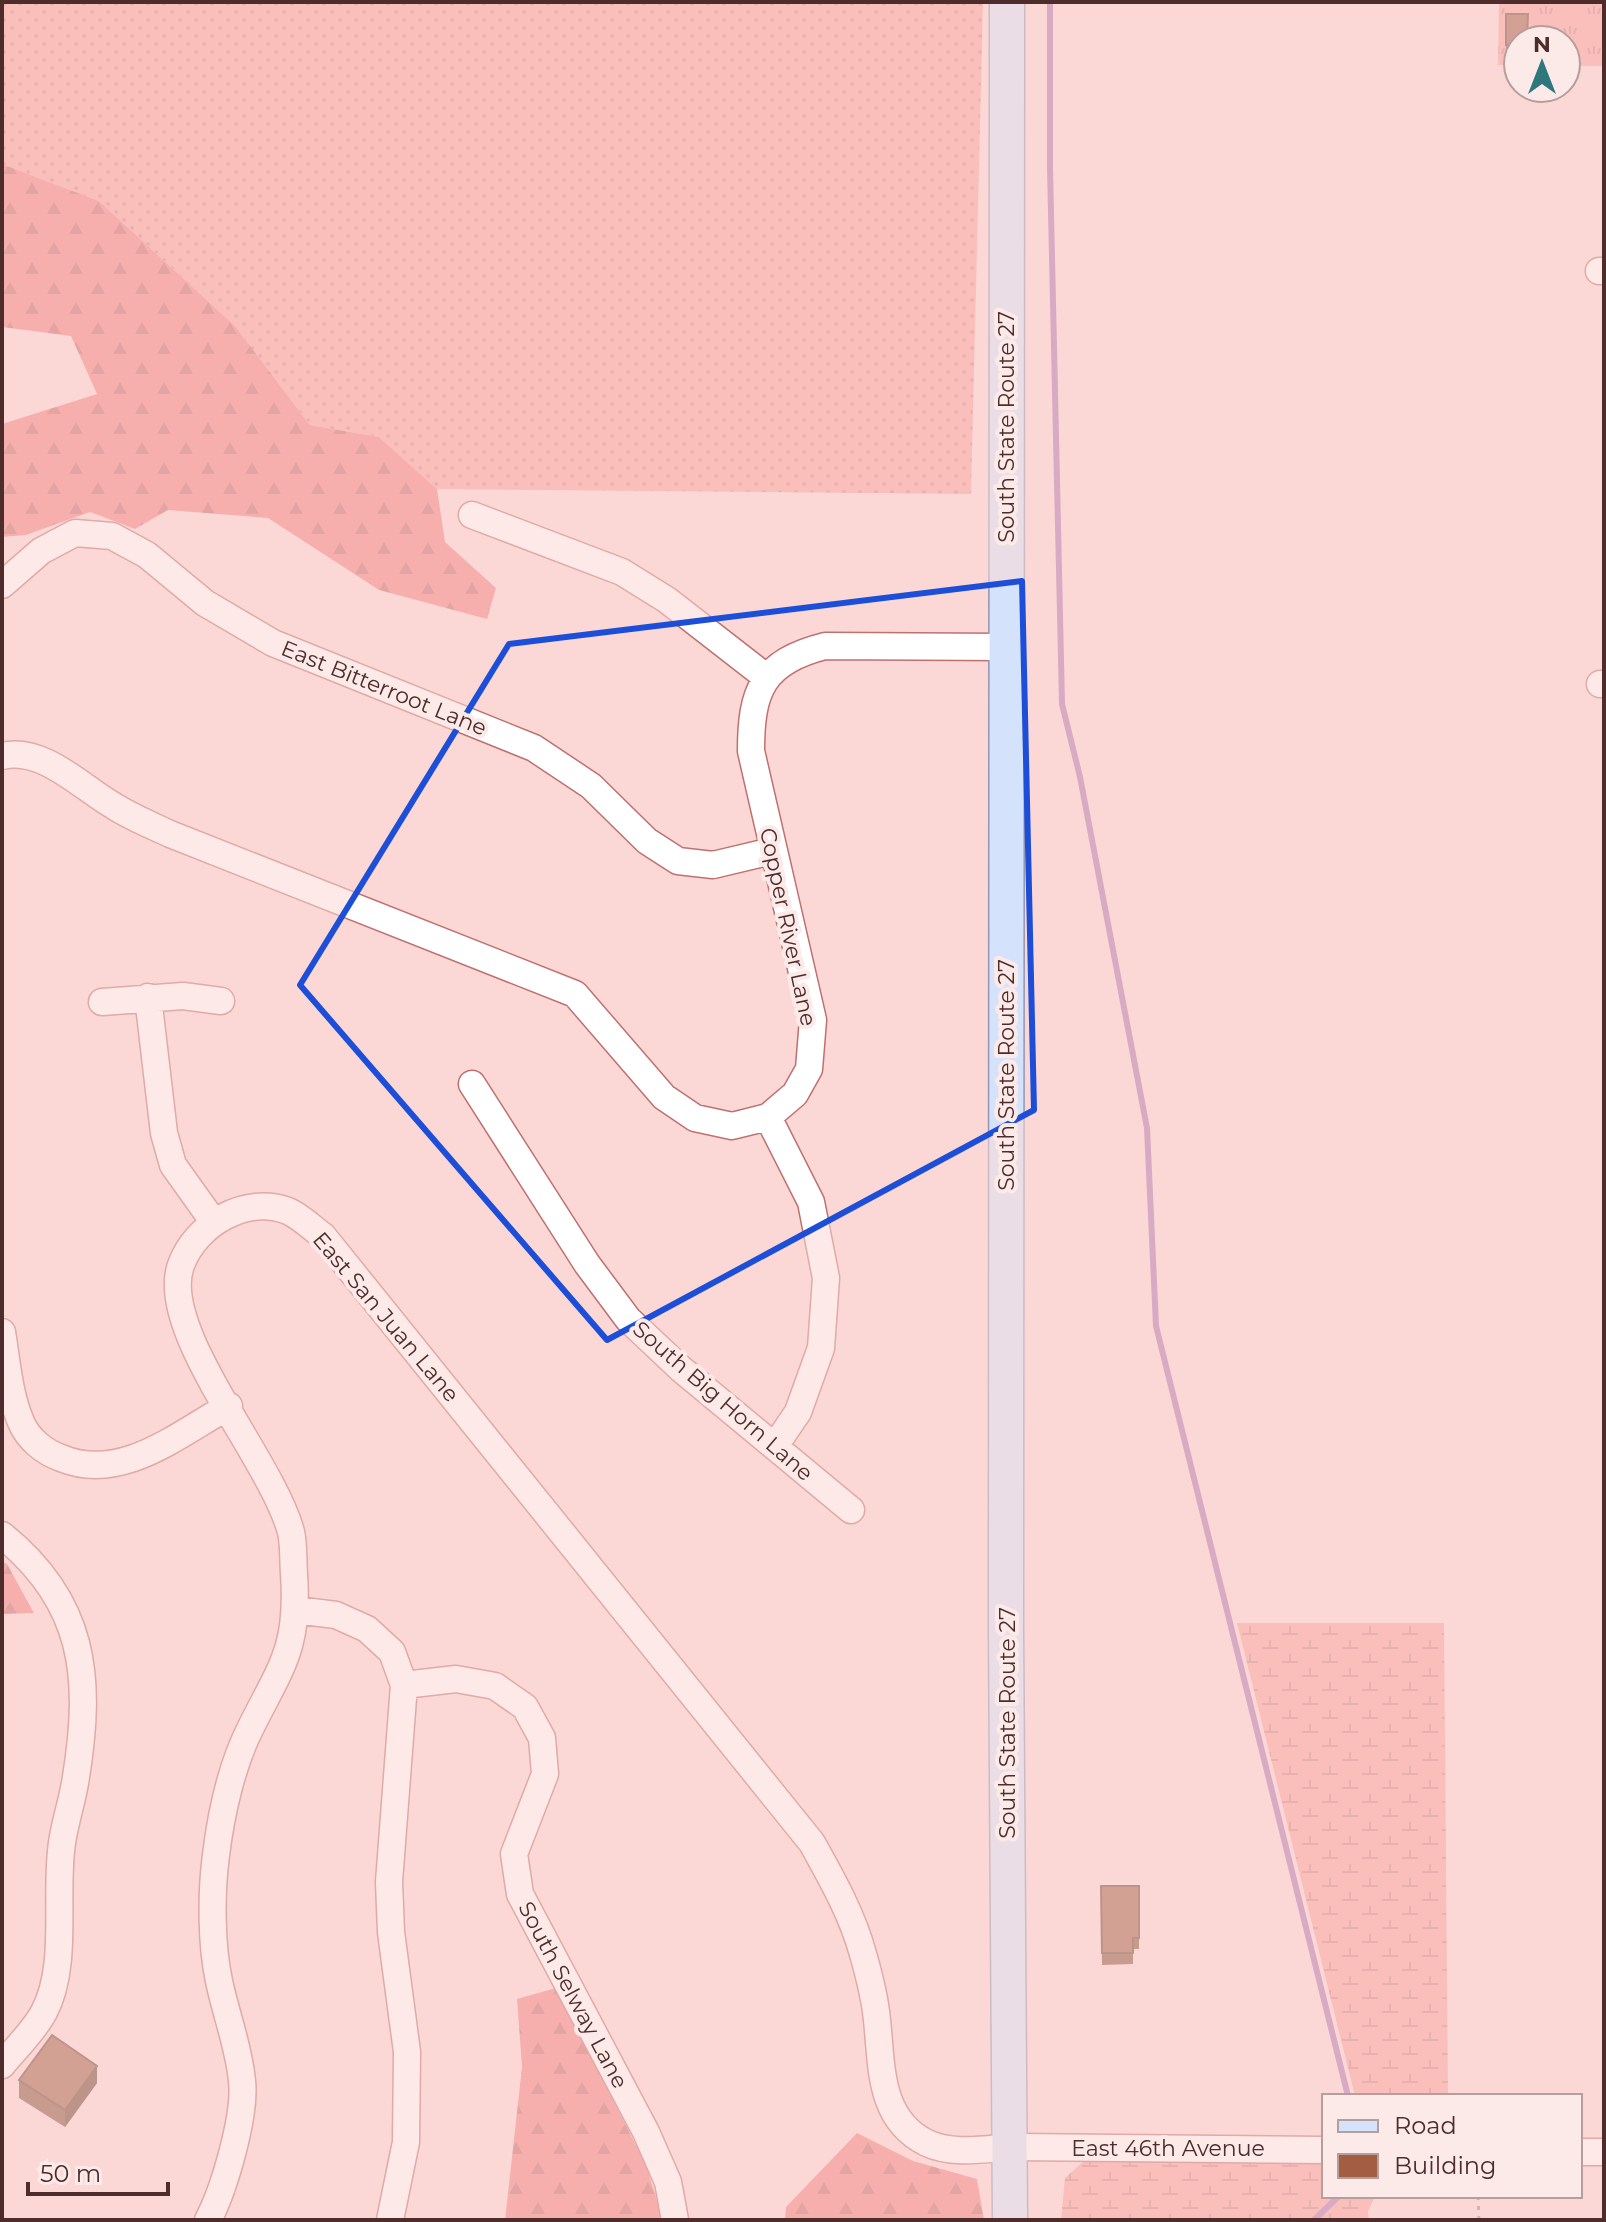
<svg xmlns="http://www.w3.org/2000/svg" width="1606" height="2222" viewBox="0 0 1606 2222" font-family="Montserrat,sans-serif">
	<defs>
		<pattern id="grass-dots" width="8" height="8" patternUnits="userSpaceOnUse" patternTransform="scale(2)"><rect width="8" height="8" fill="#f99e9b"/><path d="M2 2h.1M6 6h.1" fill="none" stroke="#cc817f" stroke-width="1.8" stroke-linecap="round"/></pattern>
		<pattern id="forest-firs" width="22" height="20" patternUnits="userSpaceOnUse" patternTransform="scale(2)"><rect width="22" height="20" fill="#f27d7c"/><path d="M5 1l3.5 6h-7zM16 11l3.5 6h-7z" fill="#c66766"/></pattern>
		<pattern id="wetland-marsh" width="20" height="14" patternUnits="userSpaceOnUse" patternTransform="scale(2)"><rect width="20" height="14" fill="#f99e9b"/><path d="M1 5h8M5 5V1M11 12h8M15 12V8" fill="none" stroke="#cc817f"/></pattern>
		<pattern id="park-tufts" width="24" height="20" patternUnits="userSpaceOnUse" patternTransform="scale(2)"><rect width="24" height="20" fill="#f99e9b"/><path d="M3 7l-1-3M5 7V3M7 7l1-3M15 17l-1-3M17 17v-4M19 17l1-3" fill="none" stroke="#cc817f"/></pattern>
	</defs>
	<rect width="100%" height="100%" fill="#fbd8d6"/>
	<!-- grass -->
	<path fill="url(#grass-dots)" d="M2,2H983L971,494L437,489L379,437L310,425L235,326L99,201L2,164Z"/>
	<!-- forest -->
	<path fill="url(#forest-firs)" d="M2,164L99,201L235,326L310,425L379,437L437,489L445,542L496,588L487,619L379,590L268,518L168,510L135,529L90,512L26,535L2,537V424L97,394L71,336L2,327Z
		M2,1562L7,1564L34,1613L2,1614Z
		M556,1988L646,2165L663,2220H505L522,2067L517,1999Z
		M857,2133L913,2161L977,2179L984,2220H785L786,2207Z"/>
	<!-- wetland -->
	<path fill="url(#wetland-marsh)" d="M1237,1623H1444L1448,2096H1355Z
		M1086,2159L1324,2162V2196H1375L1368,2212L1369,2220H1061L1065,2178Z"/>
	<!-- park -->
	<path fill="url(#park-tufts)" d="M1499,2H1604V66H1566V40H1518V65H1498Z"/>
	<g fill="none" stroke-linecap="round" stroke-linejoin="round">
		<!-- stream -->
		<path stroke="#af71ae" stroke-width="6" d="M1050,2V168L1062,704L1080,777L1147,1128L1156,1326L1348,2096
			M1314,2220L1339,2196"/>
		<!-- minor casing -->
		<g stroke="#be716f" stroke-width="29">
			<path id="minor" d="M1599,271H1604
				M472,515L622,572L667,600L766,677
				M2,585L41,551L75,533L112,536L147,555L205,603L273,643L534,748L591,786L647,841L678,861L713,865L772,851
				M1600,684H1604
				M2,756C43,746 82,788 114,806C131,817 151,825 170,834L575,994L664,1097L695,1118L732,1126L768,1117L795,1094L809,1069L813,1020L751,751C751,691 762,662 825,646L1006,647
				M148,997L164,1133L173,1165L213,1221
				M102,1002L183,996L221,1001
				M472,1084L587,1264L628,1319L681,1369L851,1510
				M768,1117L811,1202L826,1278L821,1348L798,1412L775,1446
				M2,1332C7,1362 9,1394 21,1422C28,1439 44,1452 61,1458C121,1483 177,1435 229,1406
				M2,1535C85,1602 92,1677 76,1777C73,1799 65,1821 62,1843C54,1895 69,1965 44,2012C34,2031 15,2049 2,2065
				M296,1610L336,1615L367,1629L392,1652L404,1685L389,1882L391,1932L407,2052L406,2142L390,2220
				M404,1685L456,1679L495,1686L525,1707L542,1738L545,1774L514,1854L520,1894L646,2132L668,2182L675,2220
				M1580,2152H1604
				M208,2220C224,2190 246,2115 242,2081C239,2047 226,2015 219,1981C211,1944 211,1893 216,1855C221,1814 232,1764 251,1727C282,1665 299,1648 294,1574C293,1561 294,1545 291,1532C272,1460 157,1330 181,1265C196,1224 246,1195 288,1211C300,1216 312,1228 323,1236L812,1843C832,1879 852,1914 863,1954C869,1975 875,1998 877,2020C882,2065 878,2119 927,2143C952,2155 985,2149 1011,2147L1324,2150"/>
		</g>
		<!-- major casing -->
		<g stroke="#9296b0" stroke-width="37">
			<path id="major" d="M1007,2L1006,1629L1010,2220"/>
		</g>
		<!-- path -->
		<path stroke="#a68483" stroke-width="3" stroke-dasharray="4 6" stroke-linecap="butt" d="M1478,2196L1479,2220"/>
		<!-- minor -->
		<use href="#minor" stroke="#fff" stroke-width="26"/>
		<!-- major -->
		<use href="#major" stroke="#d4e2fb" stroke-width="34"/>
	</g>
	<!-- wall -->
	<path fill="#8b503a" d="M1506,14L1518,40V51H1506Z
		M1101,1886H1139V1949H1133V1964L1102,1965Z
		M19,2080L97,2083L65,2127L19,2098Z"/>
	<!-- shaded-wall -->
	<path fill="#71412f" d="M97,2066V2083L65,2127V2110Z"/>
	<!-- building -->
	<path fill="#a25d43" stroke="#71412f" stroke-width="2" d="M1506,14H1528L1527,40H1518V45H1506Z
		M1101,1886H1139V1938H1133V1953H1102Z
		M52,2035L97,2066L65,2110L19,2080Z"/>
	<!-- marked area -->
	<path d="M0 0H1606V2222H0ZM1022,581L1034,1110L607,1340L300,985L509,644Z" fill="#fbd8d6" fill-opacity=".55" fill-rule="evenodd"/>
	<path fill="none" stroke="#1d4ed8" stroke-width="6" stroke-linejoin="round" d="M1022,581L1034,1110L607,1340L300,985L509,644Z"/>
	<g text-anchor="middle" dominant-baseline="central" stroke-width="8" stroke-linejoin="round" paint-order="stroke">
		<!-- street labels -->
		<g font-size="22" fill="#4d2c2b" stroke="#fceae9">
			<text transform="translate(1006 427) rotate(-90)">South State Route 27</text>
			<text transform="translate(384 688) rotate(22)">East Bitterroot Lane</text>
			<text transform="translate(788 927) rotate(78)">Copper River Lane</text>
			<text transform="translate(1006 1075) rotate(-90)">South State Route 27</text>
			<text transform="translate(386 1317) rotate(50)">East San Juan Lane</text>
			<text transform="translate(723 1401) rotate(41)">South Big Horn Lane</text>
			<text transform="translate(1007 1723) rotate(-90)">South State Route 27</text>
			<text transform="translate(573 1995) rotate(62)">South Selway Lane</text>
			<text x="1168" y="2148">East 46th Avenue</text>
		</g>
	</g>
	<!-- border -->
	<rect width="1606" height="2222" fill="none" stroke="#4d2c2b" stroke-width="8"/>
	<!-- legend -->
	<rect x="1322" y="2094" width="260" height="104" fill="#fceae9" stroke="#b69e9d" stroke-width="2"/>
	<rect x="1338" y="2120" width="40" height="12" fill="#d4e2fb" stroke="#b69e9d" stroke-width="2"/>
	<text x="1394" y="2134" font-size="24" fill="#4d2c2b">Road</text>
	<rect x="1338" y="2154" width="40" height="24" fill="#a25d43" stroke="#b69e9d" stroke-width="2"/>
	<text x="1394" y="2174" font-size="24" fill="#4d2c2b">Building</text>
	<!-- north arrow -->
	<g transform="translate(1542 64)"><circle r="38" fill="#fceae9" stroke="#b69e9d" stroke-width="2"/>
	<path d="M0-6L14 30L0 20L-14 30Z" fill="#2e777c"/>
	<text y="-12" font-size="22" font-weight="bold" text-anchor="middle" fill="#4d2c2b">N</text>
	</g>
	<!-- scale -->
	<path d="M28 2182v12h140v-12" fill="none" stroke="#4d2c2b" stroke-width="4"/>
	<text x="40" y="2182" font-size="24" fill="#4d2c2b" stroke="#fceae9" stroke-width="6" paint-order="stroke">50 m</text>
</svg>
